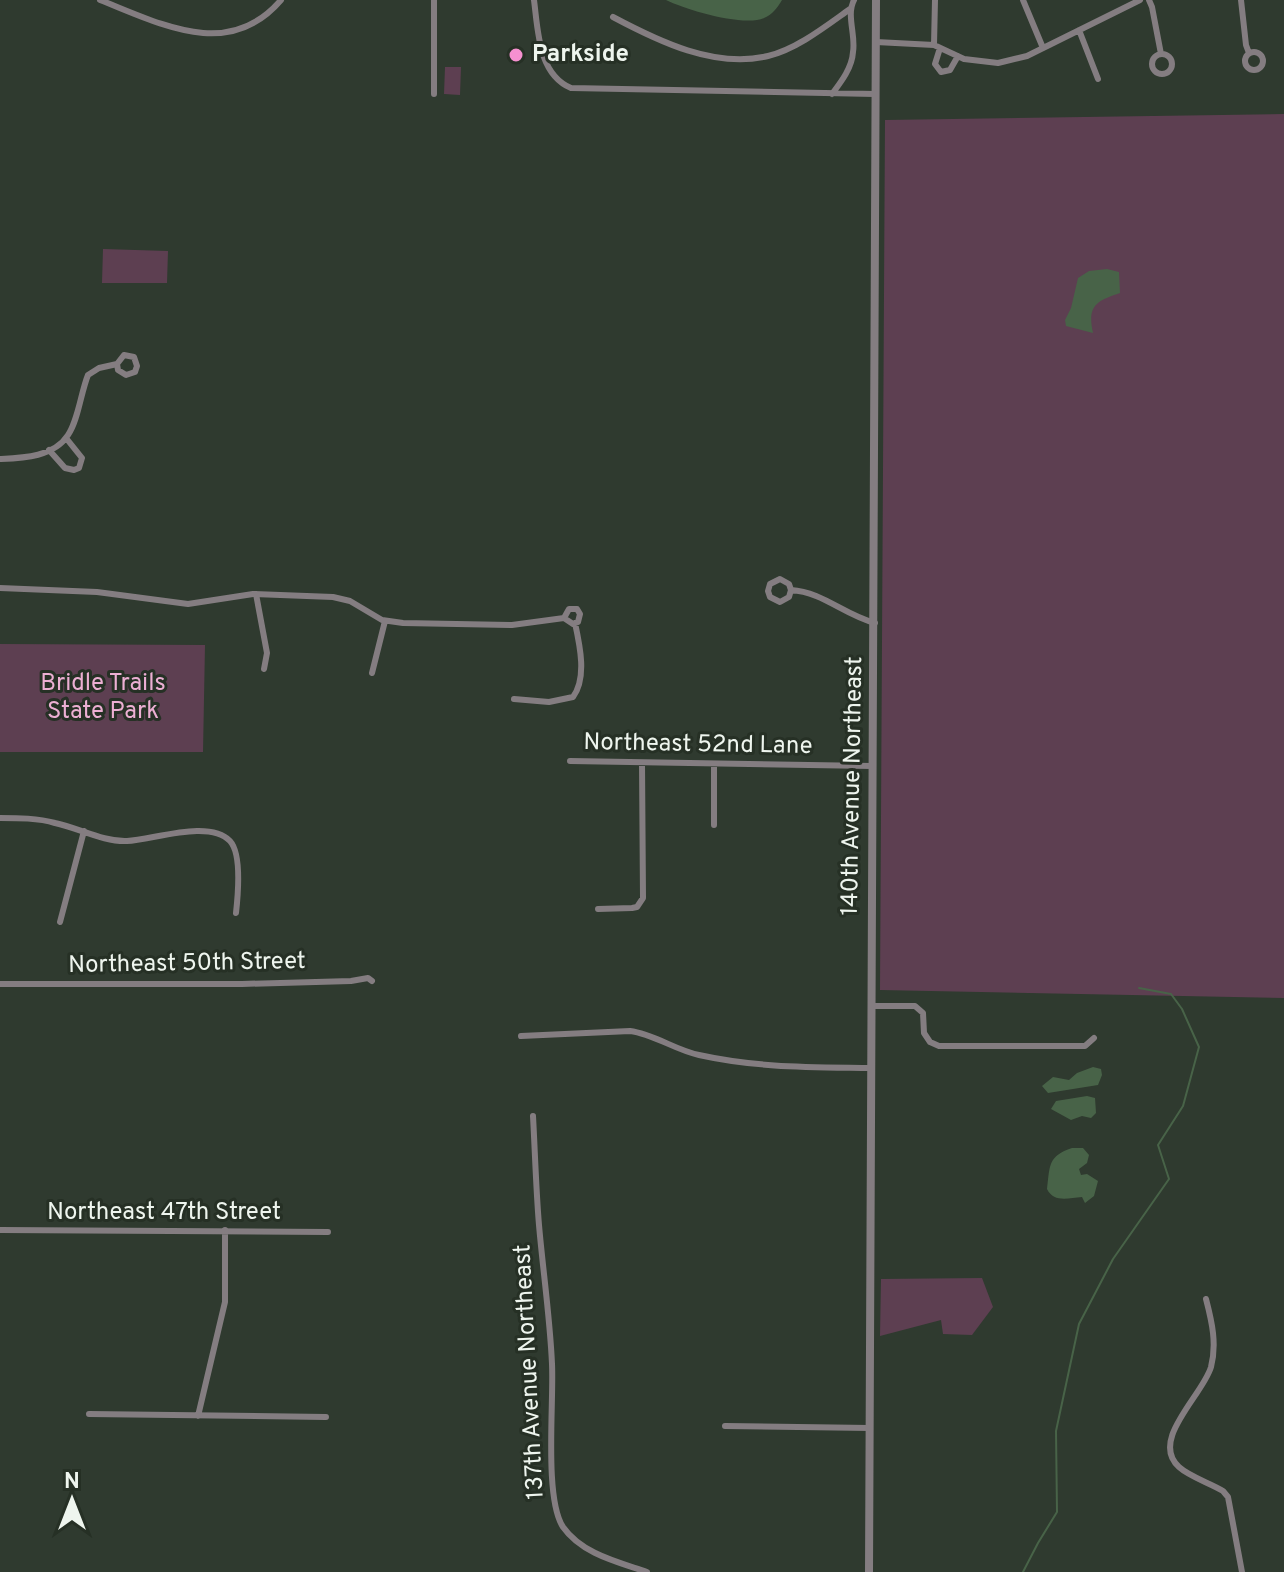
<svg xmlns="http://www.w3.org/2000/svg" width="1284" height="1572" viewBox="0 0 1284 1572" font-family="Overpass,sans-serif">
	<rect width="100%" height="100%" fill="#2f3a2f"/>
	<!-- green -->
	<path fill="#5d3f51" d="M445,67H461L460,95L444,94Z
		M1284,114V998L880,990L885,120Z
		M103,249L168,251L167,283H102Z
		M0,644L205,645L203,752H0Z
		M982,1278L993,1307L972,1335L943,1334L941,1320L880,1336L881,1279Z"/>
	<!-- water -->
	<path fill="#486348" d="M666,0H782C777,8 773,14 764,18C744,27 686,10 666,0Z
		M1107,269L1119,272L1120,293C1096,301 1087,306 1093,333L1066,326L1065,320L1071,308L1078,278L1089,271Z
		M1093,1067L1101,1069L1102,1075L1098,1085L1048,1093L1042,1086L1053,1077L1069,1080L1077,1073Z
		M1087,1096L1095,1098L1096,1113L1091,1118L1082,1116L1071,1120L1051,1109L1056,1101Z
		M1072,1148H1083L1089,1155L1087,1163L1079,1169L1081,1175L1087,1174L1098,1181L1094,1196L1085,1203L1082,1197C1068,1198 1054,1203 1047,1189C1050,1165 1048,1156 1072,1148Z"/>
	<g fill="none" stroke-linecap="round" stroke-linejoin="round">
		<!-- stream -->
		<path stroke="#486348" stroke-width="2" d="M1023,1572L1038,1543L1057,1512L1056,1431L1079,1324L1113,1259L1169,1179L1158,1145L1183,1106L1199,1047L1182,1009L1171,994L1139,988"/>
		<!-- minor -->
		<path stroke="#847d81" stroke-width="6" d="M100,0C161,24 229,61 281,0
			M534,0C538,30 538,74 571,88L875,94
			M1023,0L1043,48
			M1149,0L1152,7L1161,54
			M1241,0L1246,45L1249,53
			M613,17C658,41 715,69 768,56C797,49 826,26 850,9
			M1079,30L1098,79
			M876,42L934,45L964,59L998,63L1027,56L1140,0
			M934,45L935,0
			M940,48L935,64L941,72L950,70L958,56
			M1245 61a9 9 0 1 1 18 0a9 9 0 1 1-18 0Z
			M1152 64a10 10 0 1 1 20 0a10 10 0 1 1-20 0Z
			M434,94V0
			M832,94C841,82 852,68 853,52C856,35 846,15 854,0
			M49,450L65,468L74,470L79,468L82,458L66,438
			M0,459C23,458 54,457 68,435C78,421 81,392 88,375L99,368L117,364L124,355L134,357L137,366L135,372L126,375L118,370L117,364
			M0,588L97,592L188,604L253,594L333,597L350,601L382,620L403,623L512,625L564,618L573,624L578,622L580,614L577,609H569L564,618
			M791,590L789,584L780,579L770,584L768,591L770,597L780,602L789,597L791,590C823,592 844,615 875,623
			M256,594L267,653L264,669
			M372,673L385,621
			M514,699L549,702L573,697C587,678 580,646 575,623
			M570,761L872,766
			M0,818C18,818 38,818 55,823C79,828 103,842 127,841C153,840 209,819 230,841C242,854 238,895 236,913
			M714,825V765
			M598,909L632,908L637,907L643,898L642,763
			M60,922L84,831
			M0,984H242L351,981L368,978L372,981
			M871,1006H915L923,1013L924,1033L930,1042L939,1046H1085L1094,1038
			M521,1036L630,1031C654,1034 675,1050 699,1055C758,1068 811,1067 871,1068
			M533,1116C535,1152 536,1189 539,1225C543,1271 550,1318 552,1364C554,1402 544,1498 563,1527C582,1554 618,1562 647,1572
			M0,1230L328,1232
			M1206,1299C1212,1322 1217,1344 1211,1367C1203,1395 1149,1440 1179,1467C1190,1477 1210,1483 1223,1491L1228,1497L1242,1572
			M89,1414L326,1417
			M198,1416L225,1302V1230
			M725,1426L870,1428"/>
		<!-- tertiary -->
		<path stroke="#847d81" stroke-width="8" d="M869,1572L876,0"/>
	</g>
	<!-- markers -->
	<circle fill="#f690d0" stroke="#263025" stroke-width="3" cx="516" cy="55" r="8"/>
	<g text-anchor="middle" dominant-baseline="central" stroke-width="6" stroke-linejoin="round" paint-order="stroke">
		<!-- poi labels -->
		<g font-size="24" font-weight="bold" fill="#eef5ee" stroke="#263025" text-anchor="start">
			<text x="532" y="55">Parkside</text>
		</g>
		<!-- park labels -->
		<g font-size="24" fill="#ecafd3" stroke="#263025">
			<text x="103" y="684">Bridle Trails<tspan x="103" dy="28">State Park</tspan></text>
		</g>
		<!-- street labels -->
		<g font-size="24" fill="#eef5ee" stroke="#263025">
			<text transform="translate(698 745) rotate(1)">Northeast 52nd Lane</text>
			<text transform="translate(853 786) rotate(-89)">140th Avenue Northeast</text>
			<text transform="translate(187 964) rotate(-1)">Northeast 50th Street</text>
			<text x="164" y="1213">Northeast 47th Street</text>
			<text transform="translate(530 1372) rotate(-93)">137th Avenue Northeast</text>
		</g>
	</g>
	<!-- north arrow -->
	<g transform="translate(72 1500)" stroke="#263025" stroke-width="6" paint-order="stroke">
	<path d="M0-6L14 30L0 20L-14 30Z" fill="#eef5ee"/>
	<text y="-12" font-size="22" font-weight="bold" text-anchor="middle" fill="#eef5ee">N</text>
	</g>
</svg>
